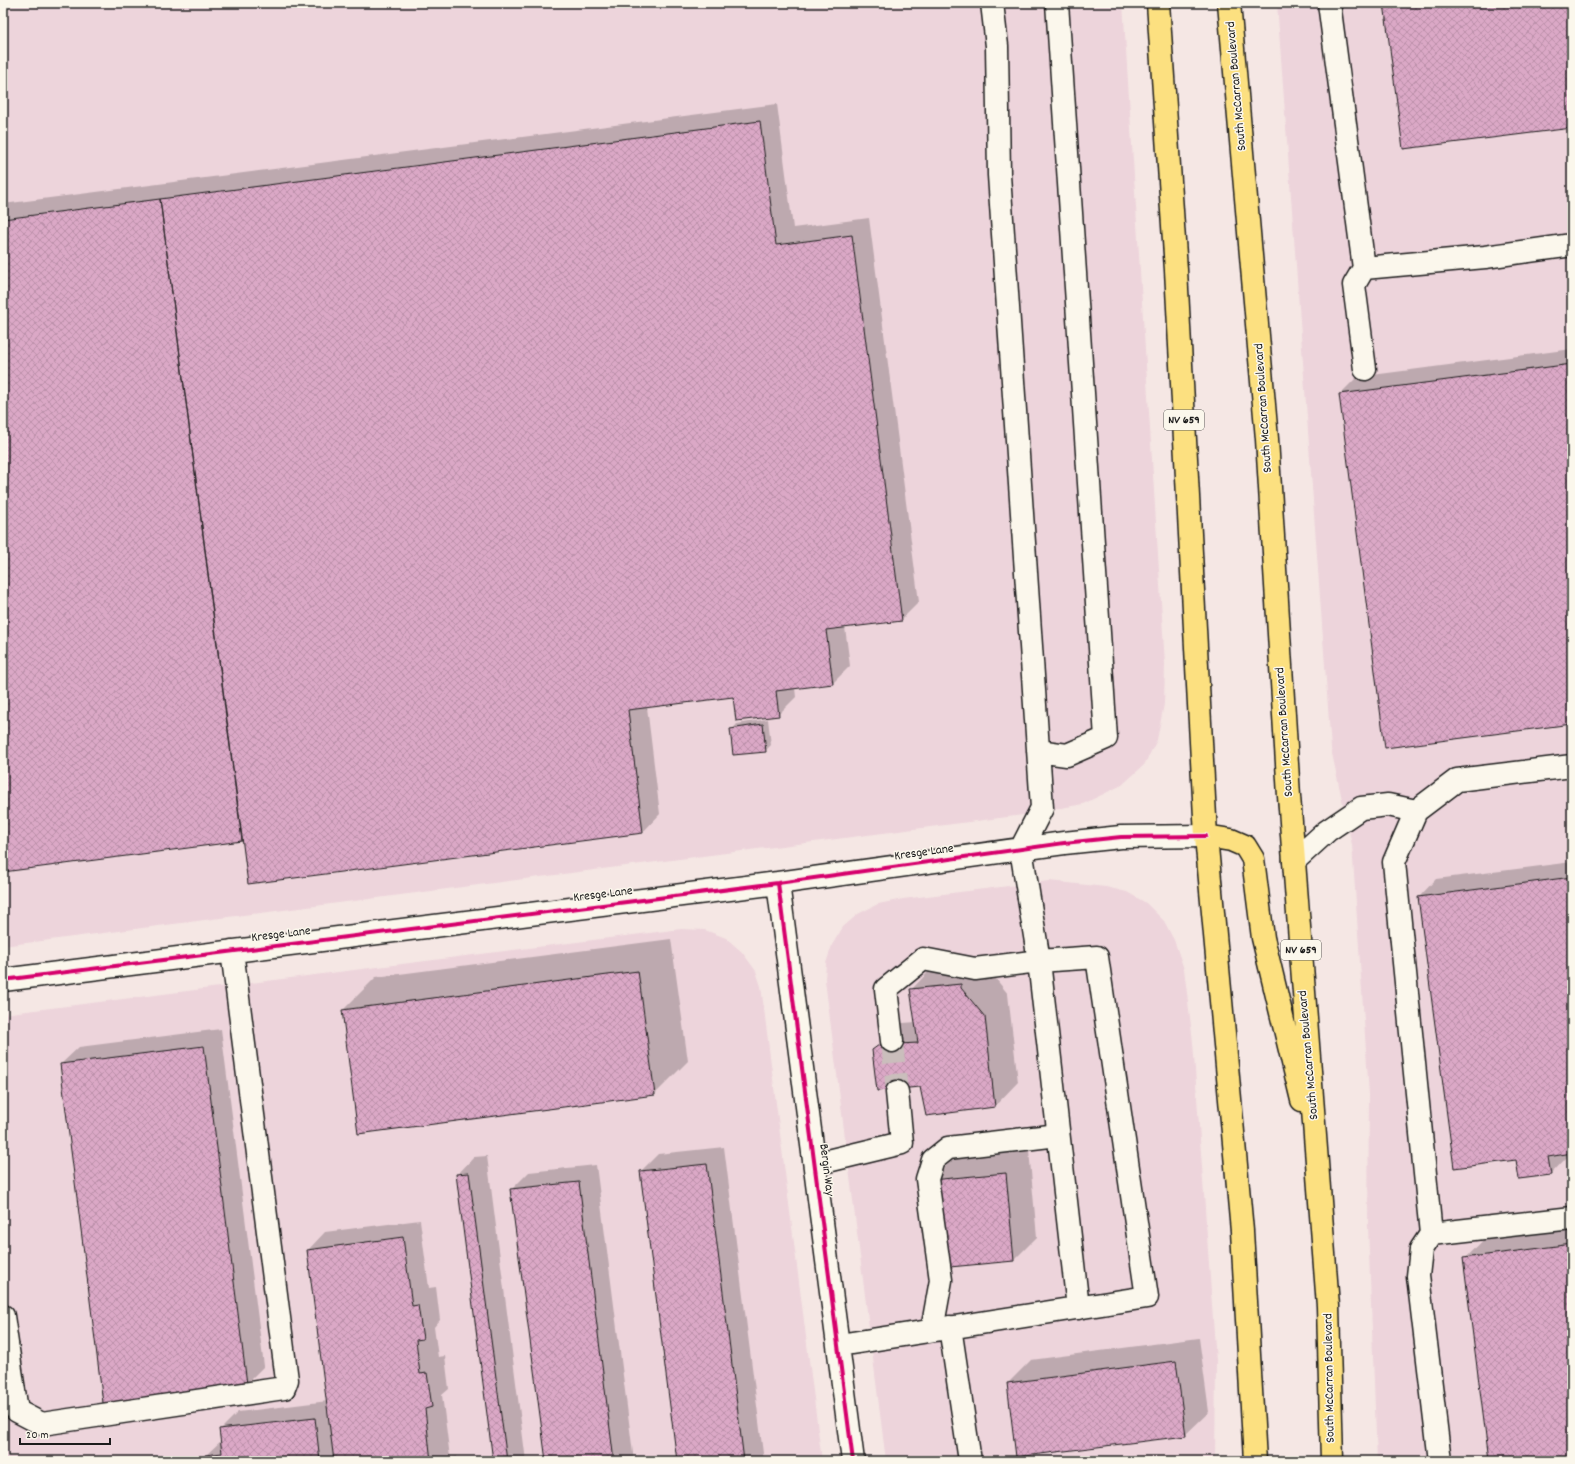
<svg xmlns="http://www.w3.org/2000/svg" width="1575" height="1464" viewBox="0 0 1575 1464" font-family="Dekko,sans-serif">
	<defs>
		<pattern id="building-cross-hatch" width="8" height="8" patternUnits="userSpaceOnUse"><rect width="8" height="8" fill="#dba8c6"/><path d="M0 0l8 8M0 8l8-8" fill="none" stroke="#bb90aa"/></pattern>
	</defs>
	<rect width="100%" height="100%" fill="#f5e7e4"/>
	<filter id="ink" filterUnits="userSpaceOnUse"><feTurbulence type="fractalNoise" baseFrequency=".025" numOctaves="2"/><feDisplacementMap in="SourceGraphic" scale="8" xChannelSelector="R" yChannelSelector="G"/><feConvolveMatrix kernelMatrix="1 2 1 2 8 2 1 2 1" color-interpolation-filters="sRGB"/></filter>
	<g filter="url(#ink)">
		<!-- built -->
		<path fill="#edd4db" d="M3,3H1123L1165,664L1164,704L1157,740L1144,765L1122,785L1083,804L1023,815L3,946Z
			M1277,3H1572V1461H1377L1368,1226L1369,1094L1352,845L1331,749Z
			M1049,881L1106,887L1127,892L1146,903L1164,921L1174,940L1184,969L1193,1042L1216,1361L1215,1461H886L825,980L826,963L832,945L843,927L858,914L878,904L903,899Z
			M681,929L705,930L726,938L742,952L756,971L761,986L822,1461H3V1014Z"/>
		<!-- shadow -->
		<path fill="#0003" d="M777,104L793,228L869,218L919,602L901,620L845,627L850,666L833,683L795,688L796,697L778,715L734,695L647,707L660,814L643,832L243,840L3,871V204Z
			M1572,349V723L1340,394L1357,377Z
			M768,719L771,745L765,751L732,730L737,724Z
			M1572,862V1152L1568,1153V1156L1551,1174L1519,1178L1516,1159L1419,897L1436,879Z
			M671,939L688,1061L655,1094L343,1010L376,977Z
			M984,964L1008,994L1018,1082L995,1106L921,1086L873,1050L896,1027L903,1023L916,1022L911,990L934,966Z
			M221,1029L264,1366L247,1383L61,1064L79,1047Z
			M724,1147L764,1461H678L641,1171L658,1154Z
			M1029,1150L1037,1237L1014,1260L932,1181L955,1157Z
			M487,1156L526,1461H494L457,1175L474,1157Z
			M596,1165L634,1461H547L511,1190L529,1172Z
			M420,1220L429,1288L436,1287L440,1320L434,1327L438,1357L445,1356L449,1389L442,1395L450,1457L457,1456L458,1461H207L206,1455L222,1440L220,1430L238,1412L328,1401L308,1250L325,1232Z
			M1572,1225V1461H1490L1465,1259L1488,1235Z
			M1199,1338L1209,1412L1185,1435L1008,1383L1031,1360Z"/>
		<!-- building -->
		<path fill="url(#building-cross-hatch)" stroke="#1c1c1c" d="M1384,3H1572V128L1403,149Z
			M760,121L776,245L852,235L902,621L826,630L833,684L776,691L779,716L736,721L733,697L628,710L643,833L248,884L160,199Z
			M160,199L242,841L3,872V219Z
			M1572,364V724L1385,748L1339,394Z
			M763,724L766,752L733,755L730,729Z
			M1572,877V1153L1548,1157L1551,1175L1519,1179L1516,1160L1454,1168L1418,897Z
			M638,971L655,1095L358,1134L342,1010Z
			M961,984V988L985,1017L995,1107L926,1116L920,1087L877,1091L872,1050L879,1045L918,1043L910,989Z
			M204,1046L247,1384L103,1403L60,1064Z
			M707,1164L744,1461H677L640,1171Z
			M469,1173L507,1461H493L456,1174Z
			M1006,1173L1014,1261L939,1268L931,1180Z
			M579,1182L614,1461H546L510,1189Z
			M403,1237L412,1306L418,1305L423,1339L416,1340L420,1374L427,1373L432,1407L425,1409L431,1461H334L307,1250Z
			M1572,1244V1461H1489L1463,1258Z
			M1176,1361L1186,1436L1016,1457L1007,1383Z
			M315,1418L320,1461H206L205,1455L222,1453L219,1429Z"/>
		<g fill="none" stroke-linecap="round" stroke-linejoin="round">
			<!-- minor-tunnel -->
			<path stroke="#cabebc" stroke-width="22" stroke-dasharray="22 11" stroke-linecap="butt" d="M892,1041L897,1092"/>
			<!-- minor casing -->
			<g stroke="#1c1c1c" stroke-width="25">
				<path id="minor" d="M992,3L997,46L999,175L1042,808L1021,849L1039,961L1078,1308
					M1329,3L1364,268L1485,257L1572,245
					M1364,268L1354,285L1365,369
					M1038,751L1067,755L1106,738L1057,3
					M1294,861L1327,831L1361,808L1388,805L1416,811
					M778,883L853,1461
					M3,980L778,883L1064,843L1121,837L1206,836
					M815,1164L902,1143L897,1092
					M1431,1234L1394,862L1416,811L1457,780L1572,766
					M3,1316L17,1411L42,1424L284,1388L287,1380L232,951
					M950,1327L970,1461
					M932,1330L941,1280L927,1179L933,1160L948,1148L1058,1135
					M839,1345L1147,1297L1097,957L1039,961L975,969L923,959L886,989L892,1041
					M1440,1461L1418,1276L1421,1249L1431,1234L1572,1218"/>
			</g>
			<!-- major casing -->
			<g stroke="#1c1c1c" stroke-width="25">
				<path id="major" d="M1158,3L1176,270L1206,836L1242,1231L1255,1461
					M1229,3L1267,439L1289,796L1328,1306L1332,1461
					M1206,836L1231,840L1245,846L1253,859L1263,938L1302,1100"/>
			</g>
			<!-- minor -->
			<use href="#minor" stroke="#fbf7ec" stroke-width="22"/>
			<!-- major -->
			<use href="#major" stroke="#fce080" stroke-width="22"/>
			<!-- cycleway casing -->
			<g stroke="#fbf7ec" stroke-width="6">
				<path id="cycleway" d="M778,883L853,1461
					M3,980L778,883L1064,843L1121,837L1206,836"/>
			</g>
			<!-- cycleway -->
			<use href="#cycleway" stroke="#d6006c" stroke-width="4"/>
		</g>
	</g>
	<g text-anchor="middle" dominant-baseline="central" stroke-width="3" stroke-linejoin="round" paint-order="stroke">
		<!-- shield labels -->
		<g fill="#fbf7ec" stroke="#5f5e5a" stroke-width="1">
			<rect x="1164" y="410" width="40" height="20" rx="3"/>
			<rect x="1281" y="940" width="40" height="20" rx="3"/>
		</g>
		<g font-size="12" font-weight="bold" fill="#1c1c1c">
			<text x="1184" y="420">NV 659</text>
			<text x="1301" y="950">NV 659</text>
		</g>
		<!-- street labels -->
		<g font-size="13" fill="#1c1c1c" stroke="#fbf7ec">
			<text transform="translate(1237 86) rotate(-95)">South McCarran Boulevard</text>
			<text transform="translate(1264 408) rotate(-94)">South McCarran Boulevard</text>
			<text transform="translate(1285 732) rotate(-94)">South McCarran Boulevard</text>
			<text transform="translate(924 853) rotate(-8)">Kresge Lane</text>
			<text transform="translate(603 895) rotate(-7)">Kresge Lane</text>
			<text transform="translate(281 935) rotate(-7)">Kresge Lane</text>
			<text transform="translate(1309 1055) rotate(-95)">South McCarran Boulevard</text>
			<text transform="translate(826 1170) rotate(83)">Bergin Way</text>
			<text transform="translate(1330 1378) rotate(-91)">South McCarran Boulevard</text>
		</g>
	</g>
	<!-- margin -->
	<rect width="1575" height="1464" fill="none" stroke="#fbf7ec" stroke-width="16"/>
	<rect x="8" y="8" width="1559" height="1448" fill="none" stroke="#1c1c1c" stroke-width="1.5" filter="url(#ink)"/>
	<!-- scale -->
	<path d="M20 1438v6h90v-6" fill="none" stroke="#1c1c1c" stroke-width="2"/>
	<text x="26" y="1438" font-size="12" fill="#1c1c1c" stroke="#fbf7ec" stroke-width="3" paint-order="stroke">20 m</text>
</svg>
